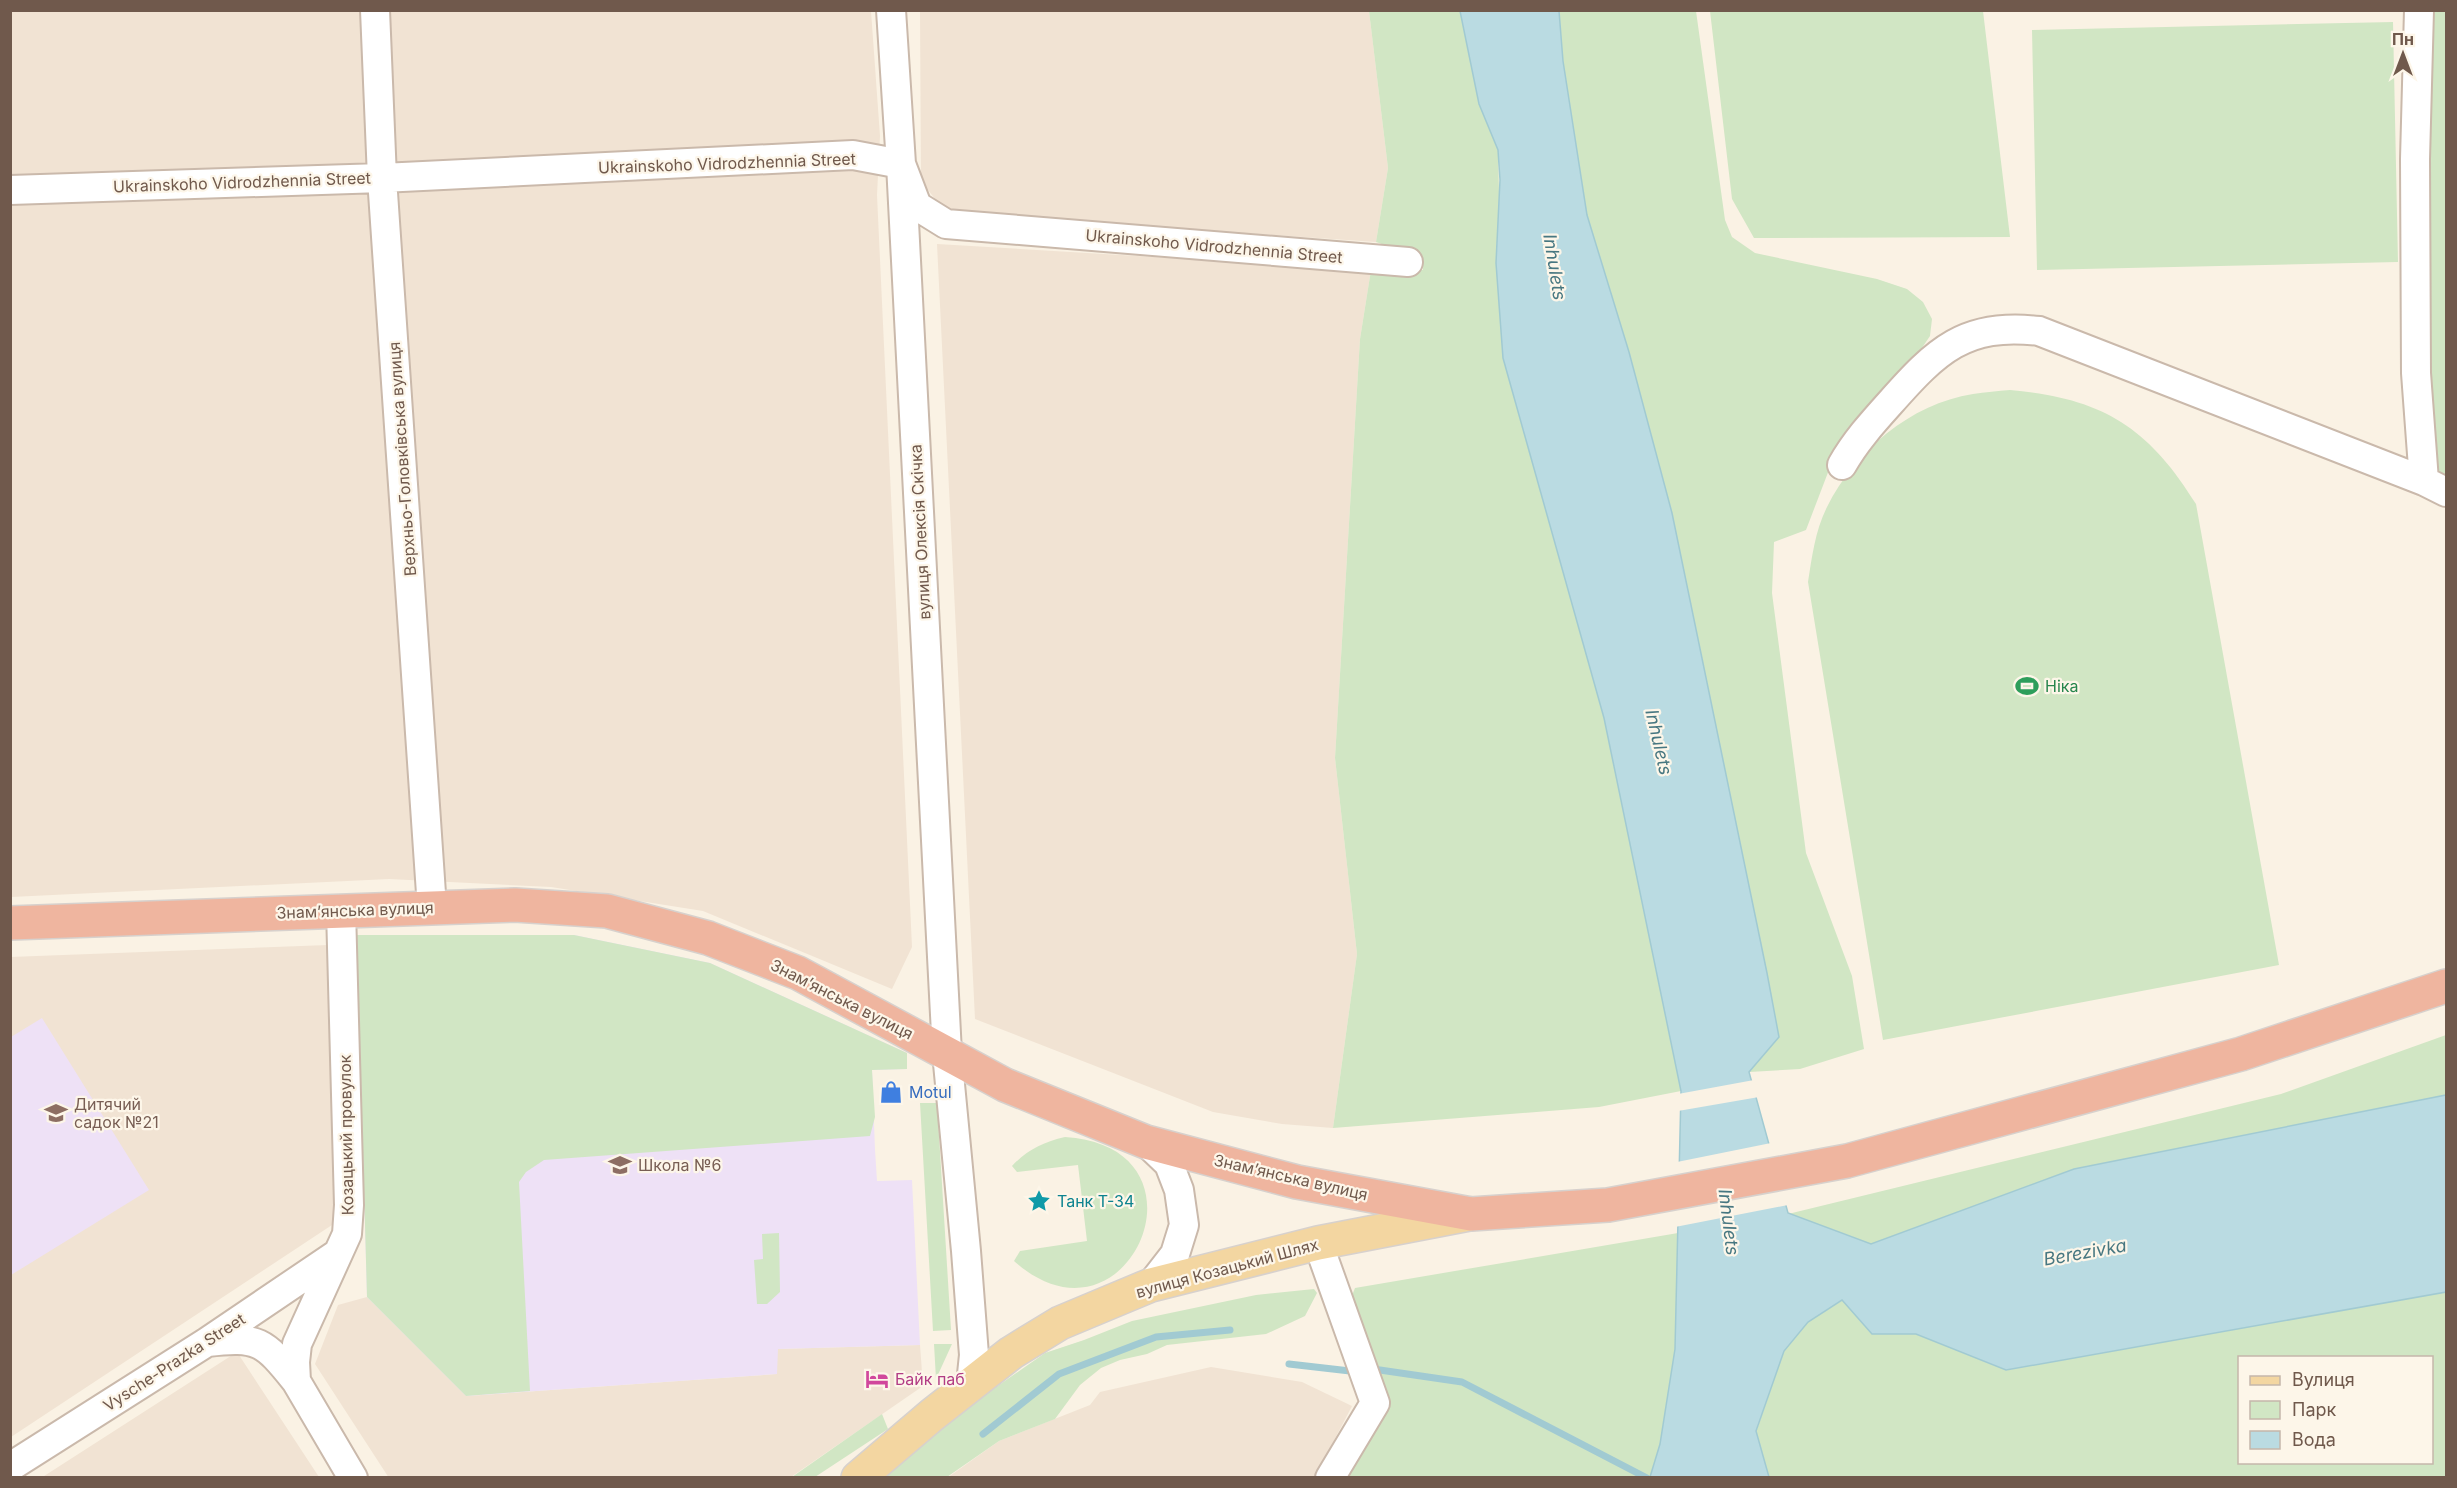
<svg xmlns="http://www.w3.org/2000/svg" width="2457" height="1488" viewBox="0 0 2457 1488" font-family="Inter,sans-serif">
	<rect width="100%" height="100%" fill="#faf2e4"/>
	<!-- residential -->
	<path fill="#f1e3d3" d="M10,11H871L880,136L877,195L912,947L892,989L703,911L551,887L389,879L11,897Z
		M920,11H1369L1388,168L1376,242L946,213L921,181Z
		M937,244L1371,270L1360,339L1335,758L1357,954L1333,1128L1282,1124L1213,1112L975,1019Z
		M328,945L340,1206L335,1223L11,1437L10,957Z
		M367,1297L467,1396L777,1374V1349L920,1345L923,1386L791,1477L389,1478L315,1364L338,1305Z
		M237,1352L319,1477L41,1478Z
		M1211,1367L1302,1382L1352,1406L1315,1477L947,1478L999,1441L1090,1405L1100,1392Z"/>
	<!-- education -->
	<path fill="#eee1f6" d="M357,935H574L710,963L907,1053V1069L872,1070L875,1150L877,1181L912,1180L920,1345L778,1349L777,1374L466,1396L367,1297Z
		M42,1018L149,1190L11,1275V1037Z"/>
	<!-- green -->
	<path fill="#d1e6c4" fill-rule="evenodd" d="M1369,11H1460L1479,104L1498,150L1503,358L1604,718L1681,1091L1599,1107L1333,1128L1357,954L1335,758L1360,339L1371,270H1423L1422,258L1376,242L1388,168Z
		M1559,11H1696L1725,220L1732,237L1755,253L1877,279L1907,289L1923,302L1932,319L1930,336L1905,373L1832,462L1806,530L1774,542L1772,593L1806,853L1852,976L1864,1049L1800,1069L1749,1072L1779,1037L1672,513L1629,352L1587,215L1563,61Z
		M1710,11H1983L2010,237L1754,238L1732,199Z
		M2407,11H2446V478C2419,465 2408,450 2404,420Z
		M2393,22L2398,262L2037,270L2032,30Z
		M2010,390C2101,398 2148,426 2196,504L2279,965L1883,1040L1808,582C1812,557 1815,531 1827,507C1855,451 1910,404 1973,394C1985,392 1998,391 2010,390Z
		M357,935H574L710,963L907,1053V1069L872,1070L875,1117L870,1136L544,1160L526,1172L519,1182L530,1391L466,1396L367,1297Z
		M2446,1035V1095L2074,1169L1871,1244L1788,1214L2281,1094Z
		M920,1103H937L951,1330L933,1331Z
		M1065,1137C1221,1147 1127,1362 1014,1261L1020,1251L1087,1241L1078,1165L1017,1172L1012,1166C1027,1150 1043,1142 1065,1137Z
		M779,1233L780,1292L767,1304H757L754,1260L763,1259L762,1234Z
		M1678,1233L1675,1349L1660,1444L1650,1477L1345,1478L1388,1404L1349,1303L1355,1288Z
		M1314,1289L1317,1293L1305,1316L1266,1334L1167,1345L1147,1354L1120,1360L1101,1368L1080,1385L1055,1419L999,1441L947,1477L882,1478L936,1429L1045,1353L1084,1340L1132,1321L1256,1295Z
		M2446,1292V1477H1769L1756,1432L1784,1351L1808,1322L1843,1300L1872,1334H1916L2006,1370ZM2240,1358H2432V1462H2240Z
		M934,1344H952L936,1379Z
		M882,1414L888,1429L815,1477H792Z"/>
	<!-- water -->
	<path fill="#badbe2" stroke="#a1cad2" stroke-width="1.5" d="M1460,11H1559L1563,61L1587,215L1629,352L1672,513L1767,973L1779,1037L1749,1072L1788,1213L1871,1244L2074,1169L2446,1095V1292L2006,1370L1916,1334H1872L1842,1300L1808,1322L1784,1351L1756,1431L1769,1477H1650L1660,1444L1675,1349L1681,1091L1604,718L1503,358L1496,263L1500,180L1498,150L1479,104Z"/>
	<!-- pier -->
	<path fill="#faf2e4" d="M1754,1080L1759,1097L1678,1111V1094Z
		M1771,1143L1788,1205L1675,1227L1677,1162Z"/>
	<g fill="none" stroke-linecap="round" stroke-linejoin="round">
		<!-- stream -->
		<path stroke="#a1cad2" stroke-width="7" d="M1289,1364L1350,1371
			M1373,1369L1462,1382L1647,1478
			M983,1434L1059,1374L1156,1337L1230,1330"/>
		<!-- minor casing -->
		<g stroke="#cab9ab" stroke-width="32">
			<path id="minor" d="M375,10L382,178L432,908
				M891,10L901,164L947,1053L966,1251L974,1355L971,1384
				M2419,10L2415,159L2416,373L2424,481
				M10,190L382,178L853,155L901,164L917,206L946,224L1408,262
				M1842,465C1855,442 1872,423 1890,403C1936,351 1965,322 2039,331L2424,481L2446,492
				M341,910L349,1205L347,1234L297,1344L295,1362L296,1381L353,1478
				M1146,1142L1169,1164L1179,1190L1184,1225L1175,1254L1151,1285
				M1318,1243L1375,1403L1330,1478
				M207,1342C258,1336 264,1341 296,1381
				M10,1467L207,1342L337,1254"/>
		</g>
		<!-- major casing -->
		<g stroke="#d7d1cd" stroke-width="36">
			<path id="major" d="M858,1478L932,1415L1011,1353L1060,1323L1151,1285L1318,1243L1469,1214"/>
		</g>
		<!-- highway casing -->
		<g stroke="#d7d1cd" stroke-width="36">
			<path id="highway" d="M10,923L515,905L607,911L708,938L798,973L1005,1085L1146,1142L1297,1182L1471,1214L1608,1205L1847,1161L2241,1054L2446,986"/>
		</g>
		<!-- minor -->
		<use href="#minor" stroke="#fff" stroke-width="28"/>
		<!-- major -->
		<use href="#major" stroke="#f3d6a1" stroke-width="33"/>
		<!-- highway -->
		<use href="#highway" stroke="#efb59f" stroke-width="33"/>
	</g>
	<!-- icons -->
	<defs>
		<g id="stadium-bare" transform="scale(1.8)"><path d="M0-5a6.5 5 0 1 0 0 10a6.5 5 0 1 0 0-10ZM-3.5-1.8h7v3.6h-7Z" fill="#2e9e5b" stroke="#fdf6e9" stroke-width="2.5" paint-order="stroke"/></g>
		<g id="shop-bare" transform="scale(1.8)"><path d="M-5-2.5h2.3a2.7 3.5 0 0 1 5.4 0H5L5.5 6h-11ZM-1.5-2.5h3a1.5 2.3 0 0 0-3 0Z" fill="#3f7fe0" stroke="#fdf6e9" stroke-width="2.5" paint-order="stroke"/></g>
		<g id="school-bare" transform="scale(1.8)"><path d="M0-5L7-2L0 1L-7-2ZM-4 1L0 2.5L4 1V4Q0 6-4 4Z" fill="#8d6e63" stroke="#fdf6e9" stroke-width="2.5" paint-order="stroke"/></g>
		<g id="sight-bare" transform="scale(1.8)"><path d="M0-6L1.8-2.2L6-1.7L2.9 1.2L3.7 5.4L0 3.3L-3.7 5.4L-2.9 1.2L-6-1.7L-1.8-2.2Z" fill="#0f9aa8" stroke="#fdf6e9" stroke-width="2.5" paint-order="stroke"/></g>
		<g id="hotel-bare" transform="scale(1.8)"><path d="M-6-4.5h1.5V1H6V5H4.5V3h-9V5H-6ZM-4 0a1.8 1.8 0 1 1 3.6 0ZM.5 0V-2.5h3Q6-2.5 6 0Z" fill="#d1479c" stroke="#fdf6e9" stroke-width="2.5" paint-order="stroke"/></g>
	</defs>
	<g fill-rule="evenodd">
		<use href="#stadium-bare" x="2027" y="686"/>
		<use href="#shop-bare" x="891" y="1092"/>
		<use href="#school-bare" x="56" y="1113"/>
		<use href="#school-bare" x="620" y="1165"/>
		<use href="#sight-bare" x="1039" y="1201"/>
		<use href="#hotel-bare" x="877" y="1379"/>
	</g>
	<g text-anchor="middle" dominant-baseline="central" stroke-width="4.5" stroke-linejoin="round" paint-order="stroke">
		<!-- street labels -->
		<g font-size="16" fill="#70594c" stroke="#fdf6e9">
			<text transform="translate(727 163) rotate(-2)">Ukrainskoho Vidrodzhennia Street</text>
			<text transform="translate(242 182) rotate(-2)">Ukrainskoho Vidrodzhennia Street</text>
			<text transform="translate(1214 246) rotate(5)">Ukrainskoho Vidrodzhennia Street</text>
			<text transform="translate(402 459) rotate(-94)">Верхньо-Головківська вулиця</text>
			<text transform="translate(920 532) rotate(-93)">вулиця Олексія Скічка</text>
			<text transform="translate(355 910) rotate(-2)">Знамʼянська вулиця</text>
			<text transform="translate(842 999) rotate(27)">Знамʼянська вулиця</text>
			<text transform="translate(346 1135) rotate(-91)">Козацький провулок</text>
			<text transform="translate(1291 1177) rotate(13)">Знамʼянська вулиця</text>
			<text transform="translate(1227 1268) rotate(-15)">вулиця Козацький Шлях</text>
			<text transform="translate(174 1362) rotate(-33)">Vysche-Prazka Street</text>
		</g>
		<!-- leisure labels -->
		<g font-size="16" fill="#27864d" stroke="#fdf6e9" text-anchor="start">
			<text x="2045" y="686">Ніка</text>
		</g>
		<!-- shop labels -->
		<g font-size="16" fill="#366cbe" stroke="#fdf6e9" text-anchor="start">
			<text x="909" y="1092">Motul</text>
		</g>
		<!-- education labels -->
		<g font-size="16" fill="#785e54" stroke="#fdf6e9" text-anchor="start">
			<text x="74" y="1104">Дитячий<tspan x="74" dy="18">садок №21</tspan></text>
			<text x="638" y="1165">Школа №6</text>
		</g>
		<!-- culture labels -->
		<g font-size="16" fill="#0d838f" stroke="#fdf6e9" text-anchor="start">
			<text x="1057" y="1201">Танк Т-34</text>
		</g>
		<!-- hotel labels -->
		<g font-size="16" fill="#b23c85" stroke="#fdf6e9" text-anchor="start">
			<text x="895" y="1379">Байк паб</text>
		</g>
		<!-- water labels -->
		<g font-size="18" font-style="italic" fill="#477781" stroke="#fdf6e9">
			<text transform="translate(1555 267) rotate(81)">Inhulets</text>
			<text transform="translate(1659 742) rotate(77)">Inhulets</text>
			<text transform="translate(1729 1222) rotate(83)">Inhulets</text>
			<text transform="translate(2085 1252) rotate(-10)">Berezivka</text>
		</g>
	</g>
	<!-- border -->
	<rect width="2457" height="1488" fill="none" stroke="#70594c" stroke-width="24"/>
	<!-- legend -->
	<rect x="2238" y="1356" width="195" height="108" fill="#fdf6e9" stroke="#c5b7aa" stroke-width="1.5"/>
	<rect x="2250" y="1376" width="30" height="9" fill="#f3d6a1" stroke="#c5b7aa" stroke-width="1.5"/>
	<text x="2292" y="1386" font-size="18" fill="#70594c">Вулиця</text>
	<rect x="2250" y="1401" width="30" height="18" fill="#d1e6c4" stroke="#c5b7aa" stroke-width="1.5"/>
	<text x="2292" y="1416" font-size="18" fill="#70594c">Парк</text>
	<rect x="2250" y="1431" width="30" height="18" fill="#badbe2" stroke="#c5b7aa" stroke-width="1.5"/>
	<text x="2292" y="1446" font-size="18" fill="#70594c">Вода</text>
	<!-- north arrow -->
	<g transform="translate(2403 54)" stroke="#fdf6e9" stroke-width="4.5" paint-order="stroke">
	<path d="M0-4.5L10 22L0 15L-10 22Z" fill="#70594c"/>
	<text y="-9" font-size="16" font-weight="bold" text-anchor="middle" fill="#70594c">Пн</text>
	</g>
</svg>
